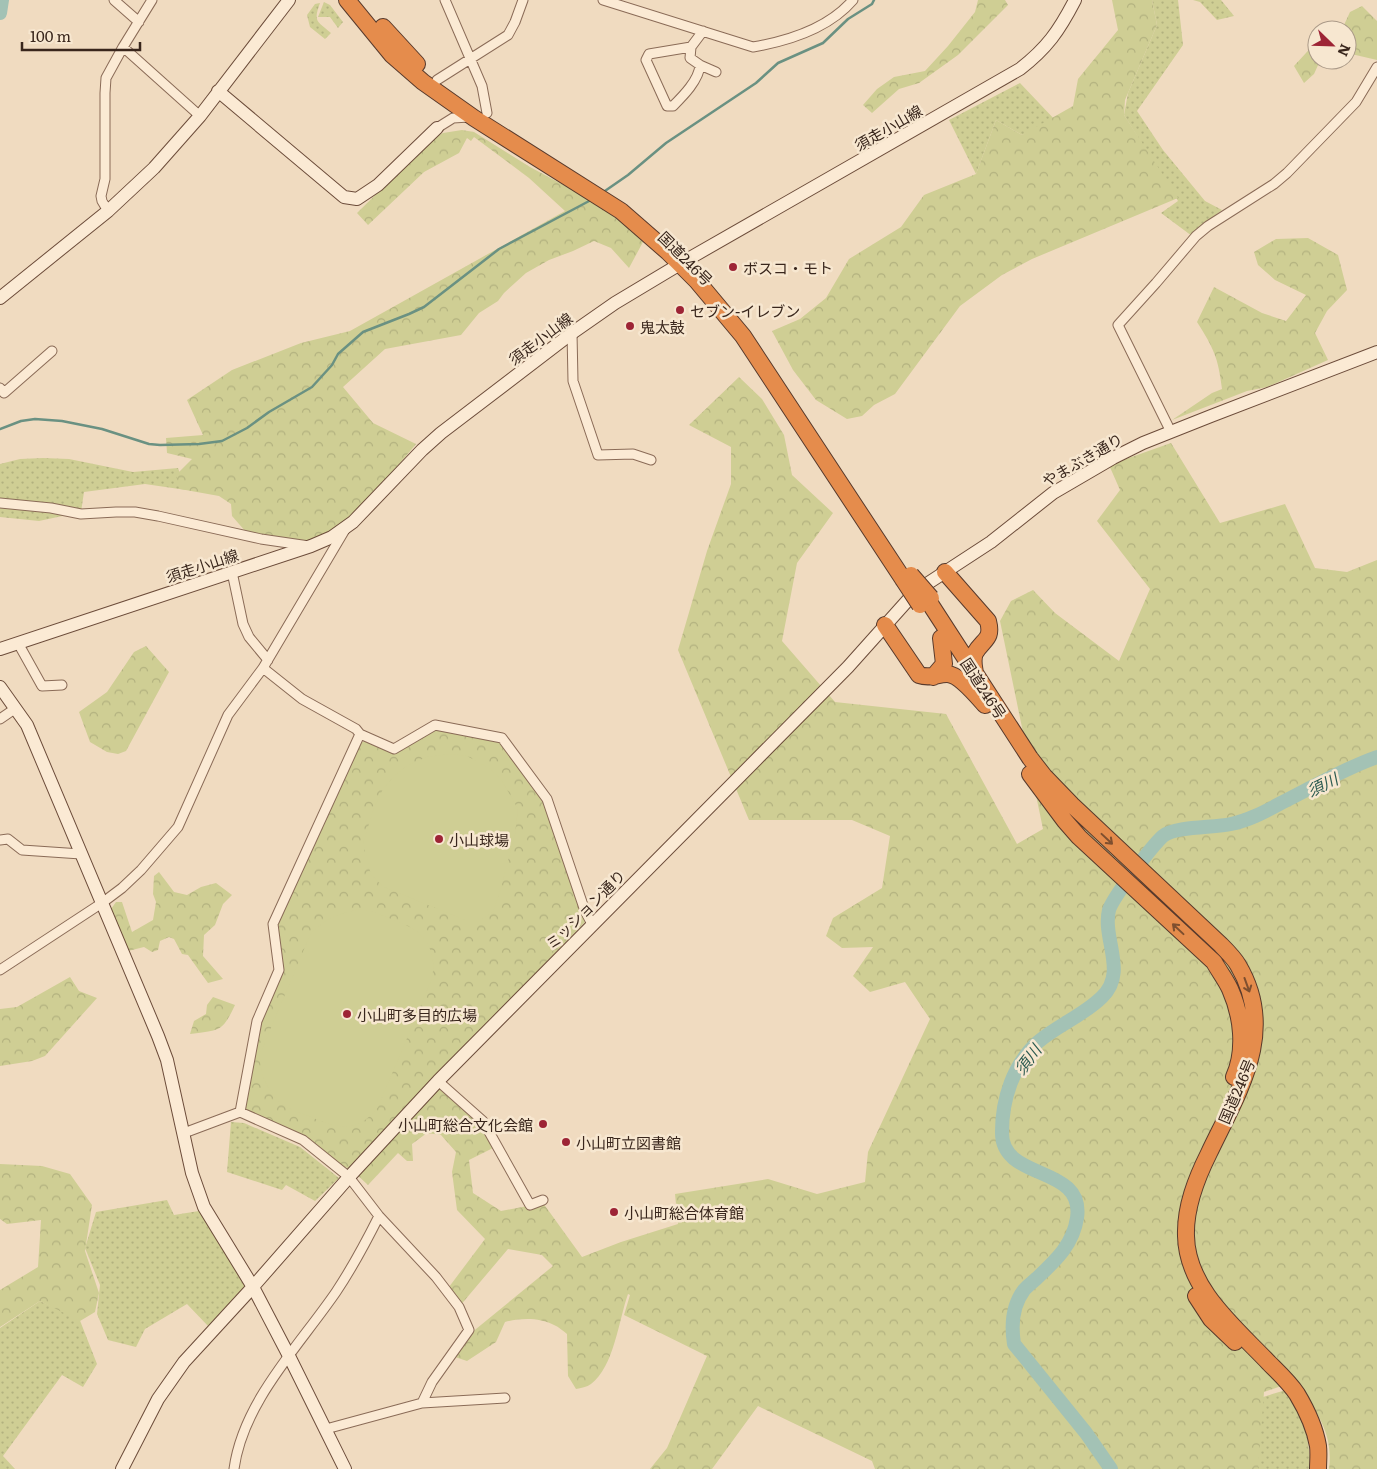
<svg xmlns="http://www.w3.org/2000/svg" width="1377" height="1469" viewBox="0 0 1377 1469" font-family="Literata,'Noto Sans JP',serif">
	<defs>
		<pattern id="grass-dots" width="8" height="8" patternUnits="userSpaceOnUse" patternTransform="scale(1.25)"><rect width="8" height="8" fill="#cfce94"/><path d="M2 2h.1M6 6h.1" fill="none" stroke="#b2b17f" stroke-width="1.8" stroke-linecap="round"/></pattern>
		<pattern id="forest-crowns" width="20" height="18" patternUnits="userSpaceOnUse" patternTransform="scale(1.25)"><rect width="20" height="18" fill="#cfce94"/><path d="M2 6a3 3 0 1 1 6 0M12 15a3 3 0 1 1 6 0" fill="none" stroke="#b2b17f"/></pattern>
	</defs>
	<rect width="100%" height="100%" fill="#f0dbc0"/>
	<!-- grass -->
	<path fill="url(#grass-dots)" d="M1152,0H1178L1183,45L1137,111L1163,150L1205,201L1222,210L1204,224L1192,236L1161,213L1178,201L1124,115L1128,93L1157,25Z
		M1193,0H1221L1234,16L1217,20L1200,2Z
		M324,2L330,5L343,22L338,28L330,17H318Z
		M320,3C313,22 317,21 331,33L325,39L310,27L307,15L315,4Z
		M1020,83L1057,122L1022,135L996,120L976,174L949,120Z
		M43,458L69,459L133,472L178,468L186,490L145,484L84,492L81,512L39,521L0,517V464L20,459Z
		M231,1122L244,1123L300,1147L339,1178L315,1201L286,1185L282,1190L227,1172Z
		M167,1200L174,1215L199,1211L251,1289L208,1326L187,1304L145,1329L136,1347L108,1340L97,1314L100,1285L85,1248L96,1212Z
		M40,1301L79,1318L97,1364L83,1387L62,1375L3,1456L15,1469H0V1328Z
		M1299,1386L1312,1469H1255L1263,1397Z"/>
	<!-- forest -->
	<path fill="url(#forest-crowns)" d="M978,0H1005L1008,5L958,55L919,83L899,89L872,113L863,105L877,89L894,77L925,71L948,46L975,12Z
		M1112,0H1152L1157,25L1125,100L1124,115L1178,198L1032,259L1002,275L960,306L895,394L874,405L862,416L847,419L816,400L793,370L772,331L800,319L826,298L849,259L901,227L924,195L976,174L996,120L1022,135L1073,106L1078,79L1118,30Z
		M1362,6L1377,21V60L1347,53V30H1332L1344,25L1350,12Z
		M1317,41V60H1326L1319,63L1314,74L1304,83L1294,66Z
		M462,130L474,132L530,167L584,196L629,227L643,242L629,268L611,248L594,241L573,251L549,260L526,273L504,293L498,301L479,313L461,335L385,349L343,387L373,423L416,444L372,497L344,525L308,541L285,539L246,532L232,516L231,504L219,496L180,489L176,475L192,459L167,453L166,438L203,435L187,400L232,370L301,343L350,331L565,211L529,178L474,137L471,141L467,138L459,153L424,172L368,225L357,213L432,139L443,133Z
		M1308,238L1338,255L1347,290L1327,311L1315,333L1328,360L1267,387L1247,391L1172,420L1212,393L1222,389C1218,357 1214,349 1197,322L1214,287L1262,313L1286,321L1306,295L1275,280L1258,265L1254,252L1276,239Z
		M739,377L762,399L784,435L792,475L833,513L797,563L782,641L835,702L946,714L1017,844L1043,829L1000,621L1011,601L1033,590L1055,613L1119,661L1150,589L1097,521L1120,490L1109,465L1171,443L1220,523L1285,504L1315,568L1347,572L1377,560V1469H1329C1334,1432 1315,1410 1296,1381L1264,1392L1258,1469H875L872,1461L758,1406L712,1469H650L667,1448L707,1356L624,1315L630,1295L628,1294C619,1319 614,1367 591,1384C587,1387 581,1388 576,1389L568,1376L567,1334C563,1331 559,1327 554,1325C539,1317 520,1318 505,1322L496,1342L467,1361L455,1357L465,1338L553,1266L542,1255L508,1249L459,1307L446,1291L485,1239L457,1210L452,1172L456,1152L441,1135L427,1133L412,1144L413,1161H407L398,1153L368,1185L355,1173L440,1083L477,1111L493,1148L469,1160L473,1193L501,1211L543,1203L582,1257L621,1242L678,1224L675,1194L768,1179L817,1194L865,1182L868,1152L930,1019L905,982L870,992L853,976L873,947L842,948L826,936L833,918L882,888L890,836L852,820H749L678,650L707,551L731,484V447L689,425Z
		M146,646L169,672L126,751L118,754L107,752L90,742L79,712L107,692L134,652Z
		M436,729L495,741L501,743L544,801L585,922L348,1168L340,1166L247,1112L245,1106L263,1016L283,970L277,927L360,743L365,741L394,753Z
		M159,872L174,892L187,895L201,887L216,883L232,895L223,904L215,925L204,935L203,956L223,979L208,983L188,955L182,954L174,939L169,937L160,941L158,950L152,952L144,947L128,951L111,909L116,902H122L132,932L153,920L156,902L153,894L154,876Z
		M70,977L79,991L97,998L45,1056L32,1061L0,1066V1009L17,1007Z
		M213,997L235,1005C222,1033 219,1030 190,1034L194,1021L206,1014L207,1005Z
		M0,1164L42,1166L70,1174L92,1205L85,1251L99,1293L95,1312L80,1321L40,1301L0,1327V1290L38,1267L41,1220L7,1224L0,1219Z"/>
	<!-- pitch -->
	<path fill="#cfce94" d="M451,754L467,756L489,768L501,779L518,809L515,834L501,888L493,912L481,920H465L384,887L371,875L363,843L374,808L383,789L394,776L408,765L427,757Z
		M361,909C372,911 381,915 391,919C398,922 407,925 413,929C431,940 437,961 431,981L378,1107C357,1135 336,1128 309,1116C300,1113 288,1109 281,1103C267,1092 259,1071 260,1054L310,935C325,918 340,913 361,909Z"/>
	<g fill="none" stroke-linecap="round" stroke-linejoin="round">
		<!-- stream -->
		<path stroke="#6a9182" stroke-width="2.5" d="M602,193L628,175L666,143L756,83L778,63L823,43L848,19L872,4L874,0
			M0,429L21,421L35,419L62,421L102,429L149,444L160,445L199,444L222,441L247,428L269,412L312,387L332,365L338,354L363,332L409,314L424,307L499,249L591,200"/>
		<!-- river -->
		<path stroke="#a3c2b5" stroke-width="14" d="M0,13L2,0
			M1111,1469L1086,1433L1014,1344C1011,1325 1012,1306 1024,1290C1027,1286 1033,1282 1037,1278C1055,1261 1073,1245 1077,1218C1085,1164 1001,1182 1002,1132C1002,1100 1013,1064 1038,1042C1058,1025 1084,1015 1102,997C1128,972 1102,939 1109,910C1113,897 1152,846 1163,836C1176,826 1214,828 1231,824C1250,820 1266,811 1283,802C1313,787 1345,768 1377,757"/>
		<!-- street casing -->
		<g stroke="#8a6b57" stroke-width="11">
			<path id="street" d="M114,0L139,22
				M445,0L482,86L487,113
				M603,0L753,47C788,41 829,28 853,0
				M123,47L200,116
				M691,47L649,54L646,60L667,106H673C683,96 699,80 700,65L690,58L691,47L703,31
				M700,65L716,72
				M437,80L508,35L515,22L523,0
				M437,128L453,118L469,117
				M108,211L102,201L101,196L105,179V93L106,78L123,47L152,0
				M572,333L573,381L598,455L633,454L651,460
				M0,388L4,393L52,351
				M1171,432L1118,325L1156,283L1196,236L1208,226L1274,184L1287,173L1356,102L1377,67
				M0,503L51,508L81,514L116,512H135L158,516L261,539L309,546
				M232,572L243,624L249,637L268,660
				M18,643L42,686L62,685
				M263,668L302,699L356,729L360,734L394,749L435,725L502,738L547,799L585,911L592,924
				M0,719L16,708
				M0,840L8,839L22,850L81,854
				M0,970L102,903L122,888L141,870L178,827L228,715L263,668L346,528
				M438,1081L483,1121L530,1205L543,1200
				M240,1112L257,1021L279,970L273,924L360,734
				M184,1133L240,1112L303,1140L349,1177L379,1216L436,1277L459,1307L469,1330L432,1382L422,1403
				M326,1429L422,1403L505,1398
				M234,1469C243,1402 299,1346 336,1292C352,1268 366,1242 379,1216"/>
		</g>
		<!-- secondary casing -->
		<g stroke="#6c4c3a" stroke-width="14">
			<path id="secondary" d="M218,91L344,197L357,199L378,185L437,128
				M0,298L108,211L154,168L200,116L289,0
				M0,649L311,546L332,537L353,522L422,450L441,433L572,333L615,303L690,258L1020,69C1047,48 1059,31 1075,0
				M0,687L27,725L158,1036L167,1060L192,1173L204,1207L253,1287L289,1356L345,1469
				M122,1469L158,1399L184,1362L251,1289L349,1177L438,1081L848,667L916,591L991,542L1053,493L1113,458L1143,443L1211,416L1377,352"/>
		</g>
		<!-- highway casing -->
		<g stroke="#583a2c" stroke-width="18">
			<path id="highway" d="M347,0L392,55L423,82L474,118L621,211L668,252L697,281L743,336L903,579
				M383,27L417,64
				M945,572L988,621C993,640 983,639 975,653C972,660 974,666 975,673
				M927,599L1030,758L1044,776L1072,805L1221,945C1227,951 1234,958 1238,965C1278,1032 1238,1092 1209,1153C1196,1179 1185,1207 1186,1236C1187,1289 1235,1327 1269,1363C1278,1372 1289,1382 1297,1394C1306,1409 1315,1428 1318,1446C1319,1454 1318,1462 1318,1469
				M885,625L919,675C930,679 937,674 947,674C959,674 977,696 985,705
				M933,677L944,664L941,638
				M1030,774L1065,821L1079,837L1214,962C1219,971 1226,980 1230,989C1242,1016 1246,1050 1234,1077
				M1196,1296L1211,1319L1235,1342"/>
		</g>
		<!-- street -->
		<use href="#street" stroke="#fbead4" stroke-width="9"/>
		<!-- secondary -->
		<use href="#secondary" stroke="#fbead4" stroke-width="12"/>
		<!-- highway -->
		<use href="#highway" stroke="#e58c4c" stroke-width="16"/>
		<!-- highway-bridge casing -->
		<g stroke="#583a2c" stroke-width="18" stroke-linecap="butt">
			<path id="highway-bridge" d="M911,575L931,598
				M903,579L920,605"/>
		</g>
		<!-- highway-bridge -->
		<use href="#highway-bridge" stroke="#e58c4c" stroke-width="16"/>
	</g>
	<!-- one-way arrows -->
	<defs><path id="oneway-shaft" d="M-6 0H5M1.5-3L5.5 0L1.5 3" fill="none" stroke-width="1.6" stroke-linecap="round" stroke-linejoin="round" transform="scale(1.25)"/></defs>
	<g stroke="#7e4f2f">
		<use href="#oneway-shaft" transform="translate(1107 839) rotate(43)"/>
		<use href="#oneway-shaft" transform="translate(1178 929) rotate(-137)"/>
		<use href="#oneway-shaft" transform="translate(1247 985) rotate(70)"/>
	</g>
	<!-- markers -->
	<g fill="#9d2435" stroke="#f7e7d0" stroke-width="2">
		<circle cx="733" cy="267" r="5"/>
		<circle cx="680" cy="310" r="5"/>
		<circle cx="630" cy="326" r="5"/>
		<circle cx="439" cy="839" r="5"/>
		<circle cx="347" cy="1014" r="5"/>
		<circle cx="543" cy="1124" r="5"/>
		<circle cx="566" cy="1142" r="5"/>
		<circle cx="614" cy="1212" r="5"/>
	</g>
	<g text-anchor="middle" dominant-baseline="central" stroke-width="5" stroke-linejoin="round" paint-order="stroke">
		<!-- street labels -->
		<g font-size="15" fill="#39261c" stroke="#f7e7d0">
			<text transform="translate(888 127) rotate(-30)">須走小山線</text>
			<text transform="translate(686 258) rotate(45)">国道246号</text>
			<text transform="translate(540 338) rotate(-37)">須走小山線</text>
			<text transform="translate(1082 459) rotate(-30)">やまぶき通り</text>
			<text transform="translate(202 565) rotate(-18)">須走小山線</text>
			<text transform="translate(984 688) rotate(57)">国道246号</text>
			<text transform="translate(585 909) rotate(-45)">ミッション通り</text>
			<text transform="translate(1236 1091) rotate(-67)">国道246号</text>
		</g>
		<!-- poi labels -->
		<g font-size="15" fill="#39261c" stroke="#f7e7d0" text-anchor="start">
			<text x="743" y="267">ボスコ・モト</text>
			<text x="690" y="310">セブン-イレブン</text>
			<text x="640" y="326">鬼太鼓</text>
			<text x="449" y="839">小山球場</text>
			<text x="357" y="1014">小山町多目的広場</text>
			<text x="533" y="1124" text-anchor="end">小山町総合文化会館</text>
			<text x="576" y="1142">小山町立図書館</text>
			<text x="624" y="1212">小山町総合体育館</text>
		</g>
		<!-- water labels -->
		<g font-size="16" font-style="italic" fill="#2b5a50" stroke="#f7e7d0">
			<text transform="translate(1322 784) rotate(-26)">須川</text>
			<text transform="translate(1027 1059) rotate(-53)">須川</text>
		</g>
	</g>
	<!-- north arrow -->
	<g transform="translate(1332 45) rotate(113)"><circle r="24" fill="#f7e7d0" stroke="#ab9a88"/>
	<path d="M0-4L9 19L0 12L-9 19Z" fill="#9d2435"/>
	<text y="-8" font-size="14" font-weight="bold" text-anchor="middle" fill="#39261c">N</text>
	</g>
	<!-- scale -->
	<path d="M22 42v8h118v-8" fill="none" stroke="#39261c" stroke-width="2.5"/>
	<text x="30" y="42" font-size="15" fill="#39261c" stroke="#f7e7d0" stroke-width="4" paint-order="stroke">100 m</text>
</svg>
